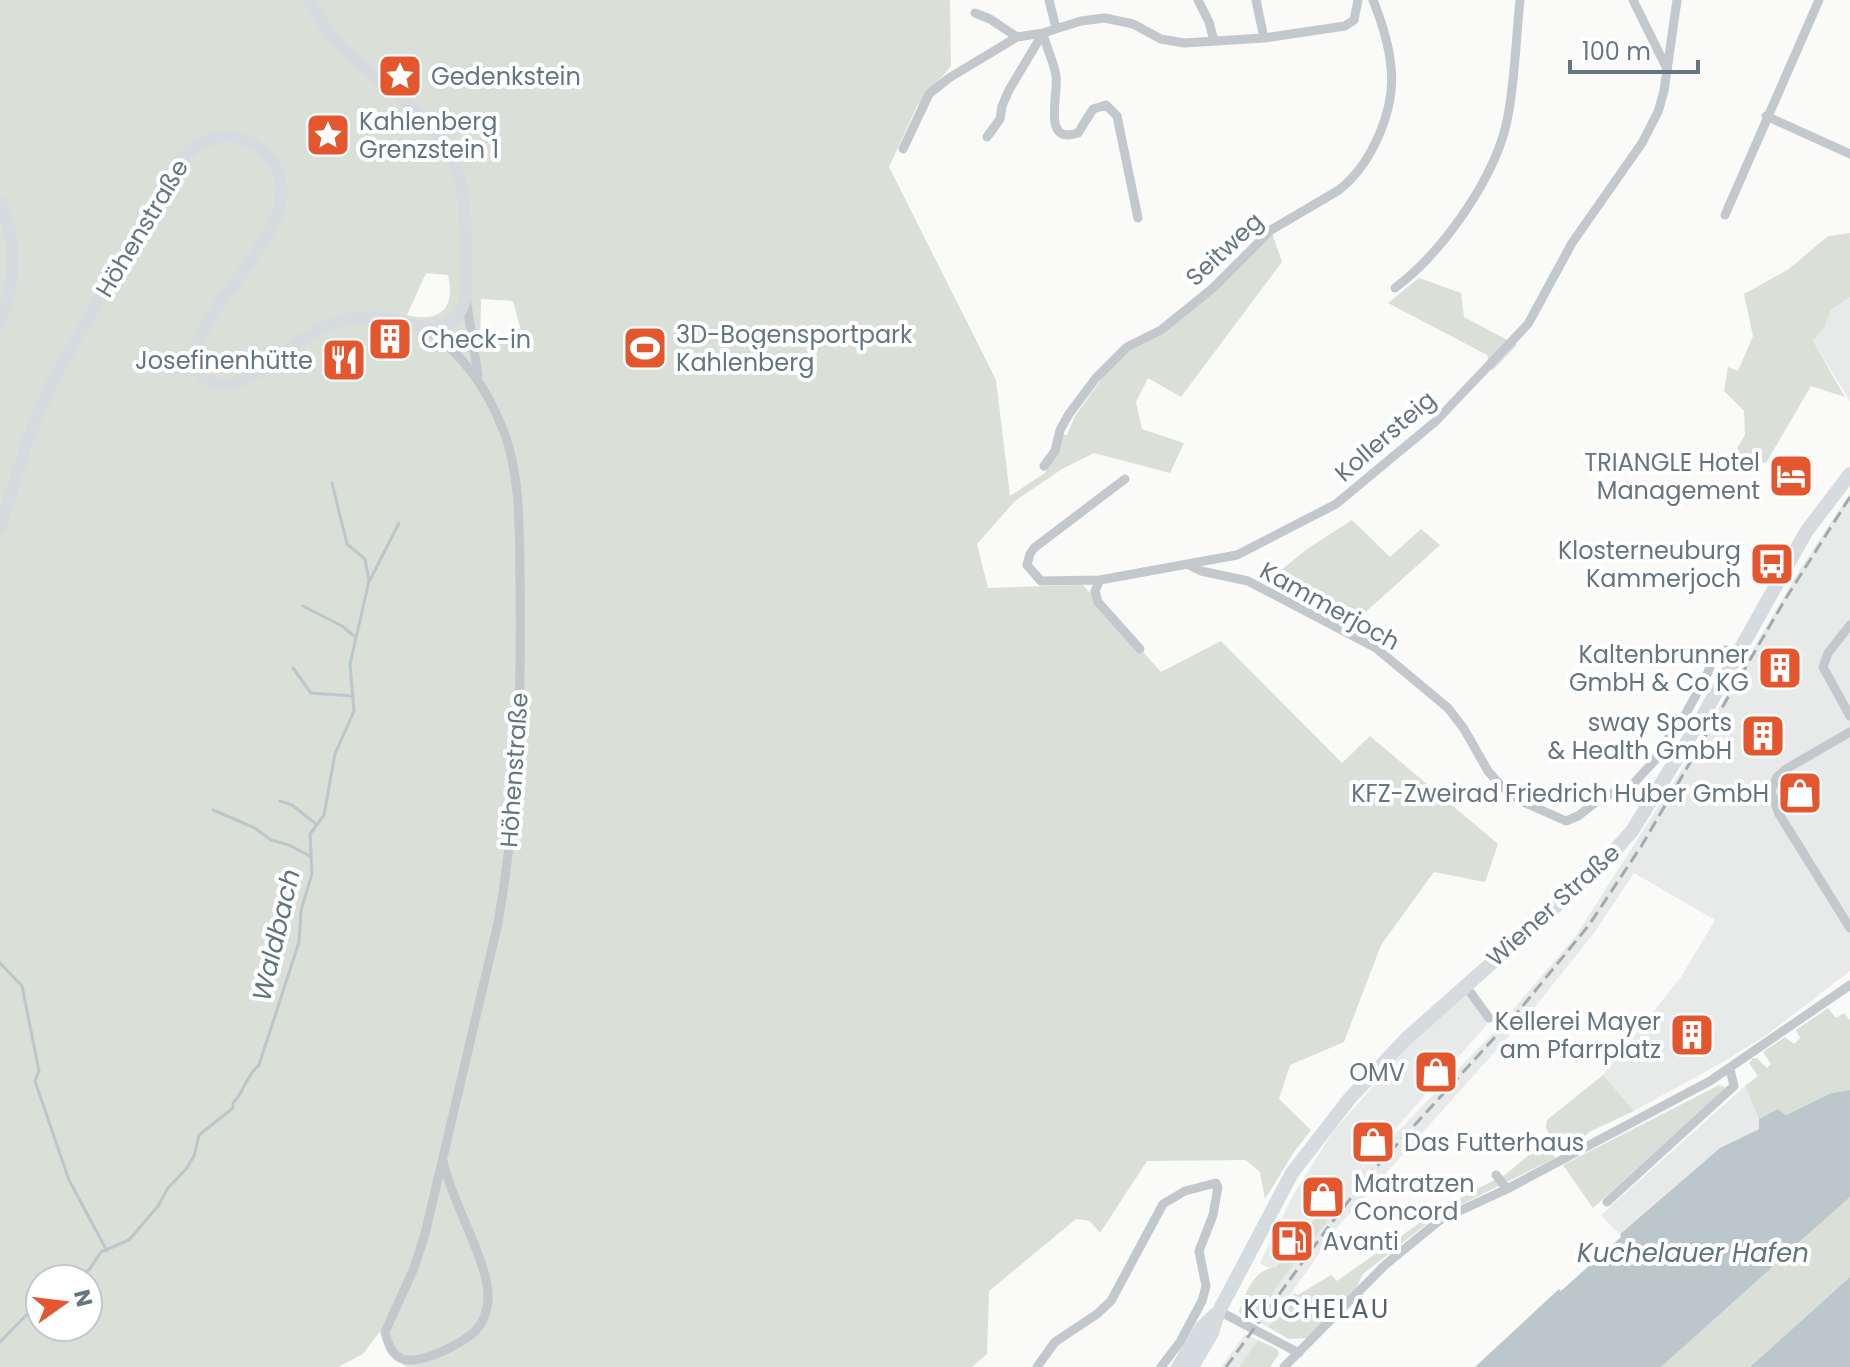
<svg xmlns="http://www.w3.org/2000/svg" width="1850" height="1367" viewBox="0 0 1850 1367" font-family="Poppins,sans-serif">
	<rect width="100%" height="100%" fill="#fafaf8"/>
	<!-- built -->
	<path fill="#e8e9e9" d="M1850,297V401L1813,341L1824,328L1831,310Z
		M1850,493V971L1768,1034L1723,1062L1634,1111L1603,1075L1681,977L1715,920L1634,873L1594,933L1534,1008L1336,1229L1268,1327L1255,1321L1328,1204L1276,1267L1269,1268L1260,1263L1293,1195L1333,1132L1414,1040L1467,990L1489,1022L1349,1182L1494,1032L1575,937L1688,760L1797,574Z
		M1745,1086L1759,1119V1129L1720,1148L1619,1234L1601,1215Z
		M1245,1334L1258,1340L1239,1367H1221Z"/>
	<!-- green -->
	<path fill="#dadfd7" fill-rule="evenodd" d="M0,0H950L951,66L917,106L889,167L996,380L1010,496L1045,473L1062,435H1067L1075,416L1124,348L1156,333L1216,285L1271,230L1282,262L1181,397L1148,378L1136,402L1142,429L1184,443L1170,473L1094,453L1062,469L1015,501L977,544L988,588L1083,585L1161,672L1221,641L1342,763L1370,736L1498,844L1485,882L1434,872L1381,945L1344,1042L1290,1065L1279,1099L1311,1130L1294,1152L1265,1199L1260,1172L1246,1160L1147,1161L1100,1233L1090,1221L1076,1219L989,1291L987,1354L972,1367H406L387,1347L381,1330L363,1354L338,1367H0ZM426,273L448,275C456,310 439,323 407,315ZM481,299L513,301L523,338L480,348ZM40,1279H88V1327H40Z
		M1850,233V297L1831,310L1824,328L1813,341L1845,397L1811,386L1766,463L1732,458L1745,434L1744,411L1724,391L1728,367L1738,371L1753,336L1744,294L1789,269L1828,236Z
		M1419,278L1461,293L1464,317L1517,345L1492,371L1487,355L1388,303Z
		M1352,520L1390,557L1421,529L1440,545L1350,626L1279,590L1274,576L1307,549Z
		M1828,1008L1836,1018L1844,1013L1850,1020V1090L1831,1093L1786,1115L1778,1109L1759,1119L1745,1086L1758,1076L1749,1063L1753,1058H1757L1767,1068L1771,1064L1763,1052L1785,1037L1794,1044L1800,1038L1796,1030Z
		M1603,1075L1634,1111L1589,1132L1584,1138L1558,1153L1546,1128L1547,1120Z
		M1719,1085L1726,1088L1593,1208L1563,1165Z
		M1547,1140L1555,1158L1434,1218L1363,1274L1356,1288L1307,1338L1289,1339L1268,1327L1294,1293L1298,1295L1331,1275L1337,1281L1441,1208L1506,1174Z
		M1850,1197V1277L1750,1367H1661L1770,1268L1774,1257Z
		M1328,1203L1334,1212L1280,1282L1255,1321L1239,1312C1245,1293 1254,1269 1276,1267Z
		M1258,1340L1277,1349L1279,1354L1270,1367H1239Z"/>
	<!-- water -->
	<path fill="#bbc7cb" d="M1850,1090V1197L1783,1256L1779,1255L1774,1257L1771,1268L1661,1367H1475L1559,1289L1561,1291L1621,1237L1620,1234L1720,1148L1759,1129V1119L1778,1109L1786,1115L1831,1093Z
		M1850,1277V1367H1750Z"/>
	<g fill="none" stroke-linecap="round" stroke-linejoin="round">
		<!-- stream -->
		<path stroke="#bbc7cb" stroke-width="3" d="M370,580L399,523
			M303,606L342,626L354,636
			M293,668L311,693L353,696
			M280,801L292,805L316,824
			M213,810L255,828L271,840L289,845L310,856
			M0,963L22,986L39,1071L35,1081L69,1180L107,1251
			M63,1279L70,1274H80L89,1270L101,1252L129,1240L158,1206L168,1188L186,1169L194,1156L199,1135L233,1108V1103C245,1091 245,1077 259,1065L299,942L301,910L312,874L310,834L324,815L335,754L354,711L350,664L369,581L365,559L347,544L332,483
			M0,1342L40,1301"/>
		<!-- street -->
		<path stroke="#c3c8cc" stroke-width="9" d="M1049,0L1056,28
			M1198,0L1209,22L1214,41
			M1256,0L1264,38
			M1633,0L1668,71
			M975,13L990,19L1017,37
			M1043,33C1046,48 1054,61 1056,76C1059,95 1041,145 1078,133L1093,109L1106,105L1117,116L1138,218
			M1766,116L1850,154
			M987,137L1000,119L1002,106L1009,90L1043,33
			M903,149L929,94L949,78L1017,37L1043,33L1081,21L1105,18L1133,24L1161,39L1184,43L1264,38L1345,26L1354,20L1358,0
			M1725,215L1819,0
			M1395,288C1443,252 1497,176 1508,116C1515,78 1516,38 1520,0
			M466,299L478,375
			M424,328C464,354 487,388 504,432C521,478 519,529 520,577C522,692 518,810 498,923L425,1234L414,1268L385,1332C388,1342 390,1352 400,1358C418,1367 465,1343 477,1329C484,1321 487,1311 488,1301C491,1265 451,1202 443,1161
			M1044,466L1055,451L1060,430L1069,414L1096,378L1127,347L1161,330L1213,288L1271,230L1339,190C1372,164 1396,109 1391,67C1389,45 1381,20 1373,0
			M1125,479L1034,548L1030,554L1027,565L1041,581L1100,580L1237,555L1336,504L1436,421L1528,324L1572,243L1642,143L1658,112L1664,91L1677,0
			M1187,564L1201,571L1248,581L1376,648L1448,708L1464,729L1488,771L1502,787L1521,801L1566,821L1578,816L1600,799L1634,783L1655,760L1678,722L1685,715L1706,677L1715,655L1725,650L1739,651
			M1100,580L1095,591L1098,602L1140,649
			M1850,625L1828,653L1823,667L1850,716
			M1850,732L1786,769L1777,777L1771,791L1779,814L1850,928
			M1465,985L1489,1018
			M1496,1175L1507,1189
			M1607,1202L1734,1086L1730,1069
			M1219,1311L1299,1353
			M1037,1367L1055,1342L1097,1314L1111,1301L1163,1204L1185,1191L1216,1183L1218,1187L1213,1215L1199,1251L1206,1286L1202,1301L1180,1342L1161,1367
			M1284,1367L1385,1265L1440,1220L1507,1189L1710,1081L1850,985"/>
		<!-- secondary -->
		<path stroke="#d6dbdf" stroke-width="12" d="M0,203C19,243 15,282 0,323
			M0,528L28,439L51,384L174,168C192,143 223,127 252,143C264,150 275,162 279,175C301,241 169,325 201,373C207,381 217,385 228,384C258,383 302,330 343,320C358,317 375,316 391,319C411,322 429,335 449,323C470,310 467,283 466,262C465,233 467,200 457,172C437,114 380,85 339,45C326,32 319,15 309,0"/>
		<!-- primary -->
		<path stroke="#d6dbdf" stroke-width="14" d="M1178,1367L1202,1327L1219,1311
			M1192,1367L1212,1333L1219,1311L1292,1173L1350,1098L1407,1038L1599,868L1632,831L1703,716L1806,532L1850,474"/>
		<!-- rail -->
		<path stroke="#a2aab0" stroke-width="3" stroke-dasharray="12 6" stroke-linecap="butt" d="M1226,1367L1329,1226L1369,1175L1517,1013L1589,925L1642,845L1786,598L1850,497"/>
	</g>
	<!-- icons -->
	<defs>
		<g id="sight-square" transform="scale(2.3)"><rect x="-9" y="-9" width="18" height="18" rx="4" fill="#e4572e" stroke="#fff"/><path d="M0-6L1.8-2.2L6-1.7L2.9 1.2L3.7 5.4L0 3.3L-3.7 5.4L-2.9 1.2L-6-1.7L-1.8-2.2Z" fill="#fff"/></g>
		<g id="building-square" transform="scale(2.3)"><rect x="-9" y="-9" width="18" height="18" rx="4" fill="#e4572e" stroke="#fff"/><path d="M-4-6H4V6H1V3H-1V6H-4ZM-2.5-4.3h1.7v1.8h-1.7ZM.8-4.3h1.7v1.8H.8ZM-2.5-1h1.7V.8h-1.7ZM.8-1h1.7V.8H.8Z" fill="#fff"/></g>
		<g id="stadium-square" transform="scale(2.3)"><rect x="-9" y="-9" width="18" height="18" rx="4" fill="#e4572e" stroke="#fff"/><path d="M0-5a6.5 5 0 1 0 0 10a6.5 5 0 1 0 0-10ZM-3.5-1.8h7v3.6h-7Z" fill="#fff"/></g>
		<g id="restaurant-square" transform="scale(2.3)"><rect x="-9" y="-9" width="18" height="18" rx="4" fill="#e4572e" stroke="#fff"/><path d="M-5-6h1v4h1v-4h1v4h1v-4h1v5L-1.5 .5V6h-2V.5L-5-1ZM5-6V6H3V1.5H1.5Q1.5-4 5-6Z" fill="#fff"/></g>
		<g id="hotel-square" transform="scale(2.3)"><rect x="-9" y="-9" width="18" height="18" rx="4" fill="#e4572e" stroke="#fff"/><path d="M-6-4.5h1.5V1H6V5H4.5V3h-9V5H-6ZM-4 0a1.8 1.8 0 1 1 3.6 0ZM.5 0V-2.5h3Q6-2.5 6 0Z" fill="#fff"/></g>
		<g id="bus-square" transform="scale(2.3)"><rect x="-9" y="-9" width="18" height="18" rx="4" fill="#e4572e" stroke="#fff"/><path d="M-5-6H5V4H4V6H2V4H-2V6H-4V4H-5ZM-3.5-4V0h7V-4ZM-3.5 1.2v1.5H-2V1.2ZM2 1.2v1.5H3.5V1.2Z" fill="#fff"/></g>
		<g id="shop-square" transform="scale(2.3)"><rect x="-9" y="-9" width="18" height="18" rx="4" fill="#e4572e" stroke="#fff"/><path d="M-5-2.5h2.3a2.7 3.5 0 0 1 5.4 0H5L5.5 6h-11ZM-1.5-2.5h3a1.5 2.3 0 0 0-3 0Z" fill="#fff"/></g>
		<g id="fuel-square" transform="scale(2.3)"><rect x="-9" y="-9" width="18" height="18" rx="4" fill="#e4572e" stroke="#fff"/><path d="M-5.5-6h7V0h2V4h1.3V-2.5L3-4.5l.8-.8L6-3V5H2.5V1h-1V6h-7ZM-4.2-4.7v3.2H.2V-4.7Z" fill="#fff"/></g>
	</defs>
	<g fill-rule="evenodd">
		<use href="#sight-square" x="400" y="76"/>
		<use href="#sight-square" x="328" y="135"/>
		<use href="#building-square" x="390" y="339"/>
		<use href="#stadium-square" x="645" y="348"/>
		<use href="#restaurant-square" x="344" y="360"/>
		<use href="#hotel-square" x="1791" y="476"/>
		<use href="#bus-square" x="1772" y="564"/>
		<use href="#building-square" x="1780" y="668"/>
		<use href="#building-square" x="1763" y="736"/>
		<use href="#shop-square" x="1800" y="793"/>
		<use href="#building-square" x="1692" y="1035"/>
		<use href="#shop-square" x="1436" y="1072"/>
		<use href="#shop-square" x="1373" y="1142"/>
		<use href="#shop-square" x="1323" y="1197"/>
		<use href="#fuel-square" x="1292" y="1241"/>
	</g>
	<g text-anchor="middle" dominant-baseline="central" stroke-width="8" stroke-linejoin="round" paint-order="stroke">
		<!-- poi labels -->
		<g font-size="24" fill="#657683" stroke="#fff" text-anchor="end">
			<text x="431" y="76" text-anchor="start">Gedenkstein</text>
			<text x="359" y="121" text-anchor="start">Kahlenberg<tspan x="359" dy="28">Grenzstein 1</tspan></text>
			<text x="676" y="334" text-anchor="start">3D-Bogensportpark<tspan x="676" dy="28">Kahlenberg</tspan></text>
			<text x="421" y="339" text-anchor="start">Check-in</text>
			<text x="313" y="360">Josefinenhütte</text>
			<text x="1760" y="462">TRIANGLE Hotel<tspan x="1760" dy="28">Management</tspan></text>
			<text x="1741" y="550">Klosterneuburg<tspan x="1741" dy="28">Kammerjoch</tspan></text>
			<text x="1749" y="654">Kaltenbrunner<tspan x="1749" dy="28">GmbH &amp; Co KG</tspan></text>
			<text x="1732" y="722">sway Sports<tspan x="1732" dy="28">&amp; Health GmbH</tspan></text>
			<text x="1769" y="793">KFZ-Zweirad Friedrich Huber GmbH</text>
			<text x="1661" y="1021">Kellerei Mayer<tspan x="1661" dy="28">am Pfarrplatz</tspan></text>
			<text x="1405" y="1072">OMV</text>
			<text x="1404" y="1142" text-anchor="start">Das Futterhaus</text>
			<text x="1354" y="1183" text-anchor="start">Matratzen<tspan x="1354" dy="28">Concord</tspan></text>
			<text x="1323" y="1241" text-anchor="start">Avanti</text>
		</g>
		<!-- street labels -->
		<g font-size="24" fill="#657683" stroke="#fff">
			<text transform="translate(142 228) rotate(-59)">Höhenstraße</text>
			<text transform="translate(1224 249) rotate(-43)">Seitweg</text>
			<text transform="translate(1385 436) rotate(-41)">Kollersteig</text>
			<text transform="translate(1330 606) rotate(29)">Kammerjoch</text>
			<text transform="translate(514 770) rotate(-86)">Höhenstraße</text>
			<text transform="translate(1553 905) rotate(-42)">Wiener Straße</text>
		</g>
		<!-- water labels -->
		<g font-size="26" font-style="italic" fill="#60757c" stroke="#fff">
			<text transform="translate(276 935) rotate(-77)">Waldbach</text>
			<text x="1693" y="1253">Kuchelauer Hafen</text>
		</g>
		<!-- neighbourhood labels -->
		<g font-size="26" letter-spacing="2" fill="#57646e" stroke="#fff">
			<text x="1317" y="1309">KUCHELAU</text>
		</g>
	</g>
	<!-- north arrow -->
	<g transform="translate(64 1303) rotate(76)"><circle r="38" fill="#ffffff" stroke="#c1c8cd" stroke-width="2"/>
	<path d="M0-6L14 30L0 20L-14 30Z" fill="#e4572e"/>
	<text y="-12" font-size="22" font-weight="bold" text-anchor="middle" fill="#657683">N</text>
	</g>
	<!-- scale -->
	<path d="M1570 60v12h128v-12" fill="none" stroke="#657683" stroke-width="4"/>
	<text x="1582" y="60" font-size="24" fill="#657683" stroke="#ffffff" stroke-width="6" paint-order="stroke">100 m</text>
</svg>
